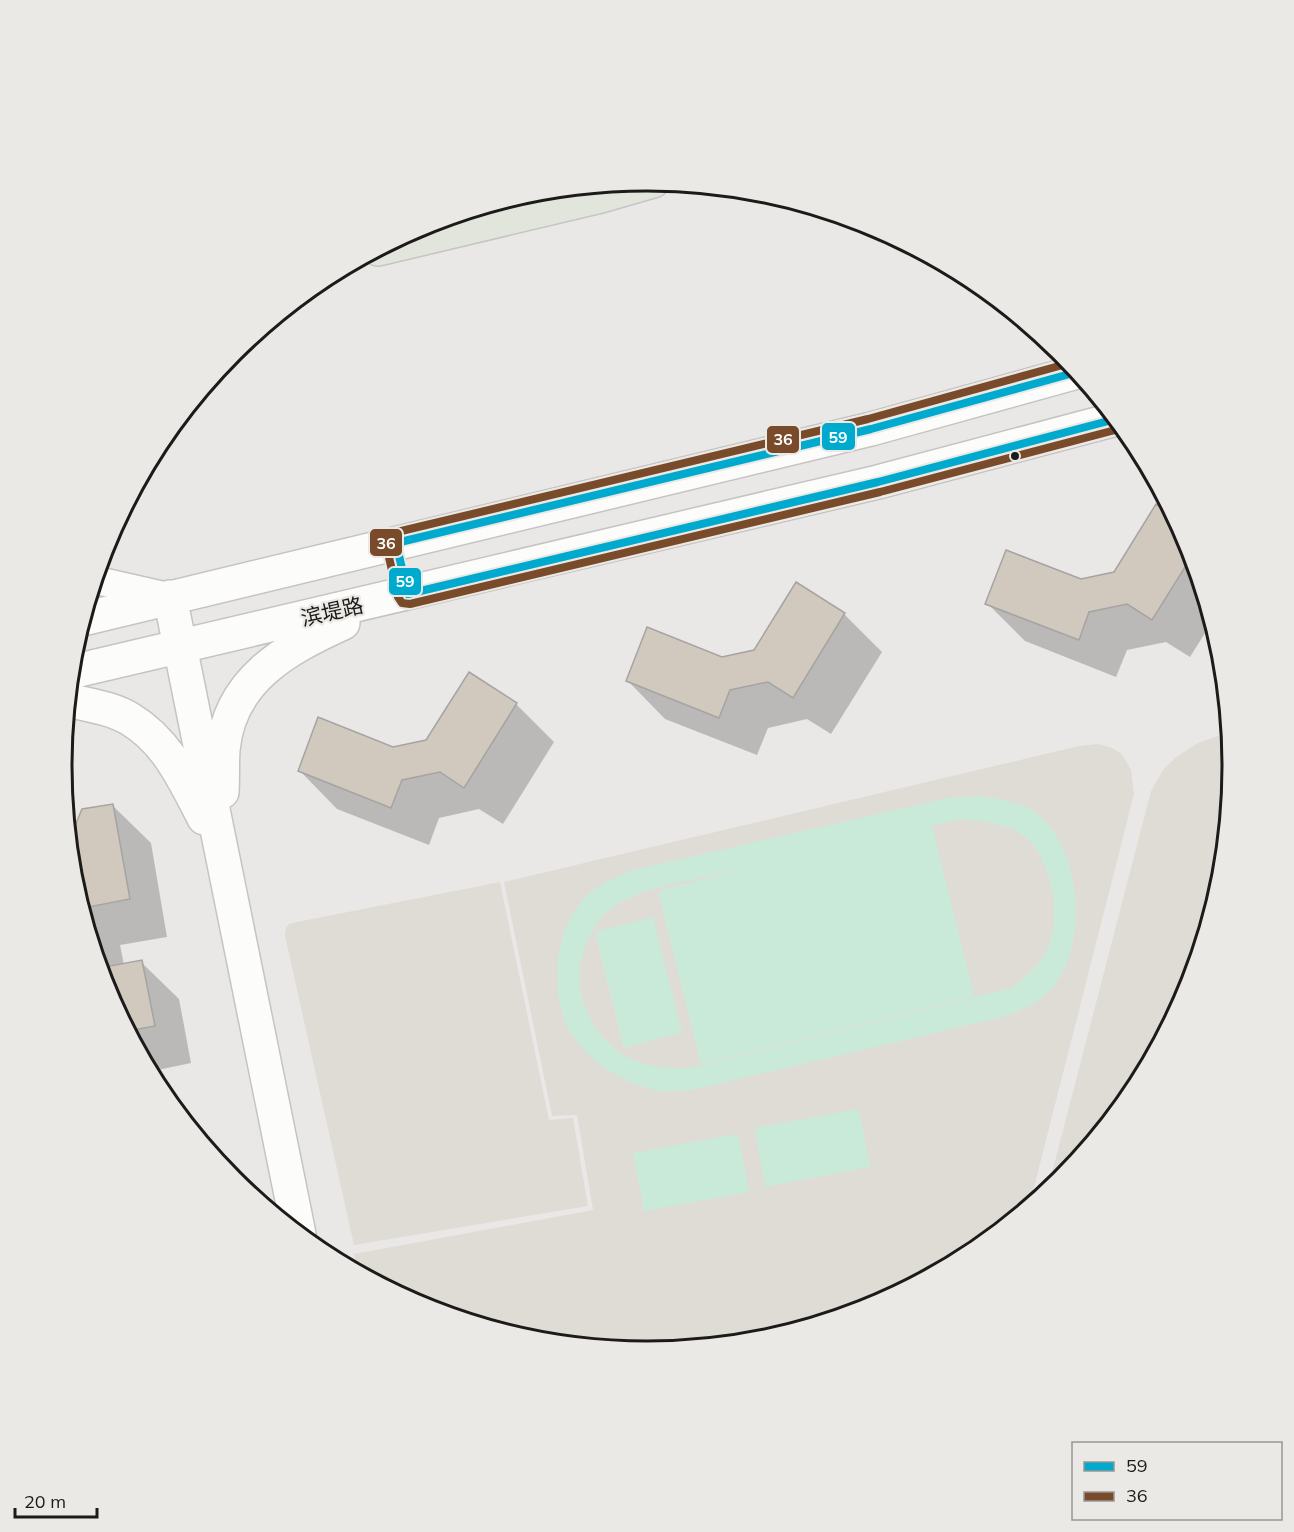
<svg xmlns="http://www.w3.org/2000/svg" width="1294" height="1532" viewBox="0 0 1294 1532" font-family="Mulish,'Noto Sans SC',sans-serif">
	<rect width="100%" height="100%" fill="#eae8e6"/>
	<!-- built -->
	<path fill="#dfdcd5" d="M1229,732L1232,766L1221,881L1188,990L1134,1092L1061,1180L1047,1192L1151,791L1163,770L1175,758L1198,743Z
		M1098,744L1112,748L1122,754L1131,770L1134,794L1029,1207L972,1253L871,1307L761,1340L647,1351L532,1340L423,1307L358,1272L354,1254L593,1210L577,1115L552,1116L504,882L1079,746Z
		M500,882L549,1120L573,1118L588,1206L354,1245L285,936L286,928L289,924L297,922Z"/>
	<!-- green -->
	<path fill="#caead9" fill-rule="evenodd" d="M980,796C1001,799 1023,802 1040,816C1084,854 1090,958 1043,997C1034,1004 1021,1009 1011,1015L692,1090C683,1090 673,1092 664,1091C624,1087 579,1057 564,1019C558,1000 556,979 558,960C561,936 571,910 589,894C601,883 617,877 633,870L948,798ZM961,819C980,822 1003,822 1020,833C1051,854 1061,909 1050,943C1044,962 1026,977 1011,988L694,1067C677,1069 662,1069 645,1064C599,1052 569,998 583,953C589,937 595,922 608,911C637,886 704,878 742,869L658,891L701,1064L974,996L932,826Z
		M653,917L682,1032L624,1048L595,932Z
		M859,1109L870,1167L765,1187L755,1128Z
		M738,1134L749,1192L644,1211L633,1153Z"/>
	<!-- shadow -->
	<path fill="#0003" d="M1157,506L1175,518L1188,542L1212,622L1190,657L1166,642L1127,650L1116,677L1025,641L987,603L1114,573Z
		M844,614L882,652L831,734L807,719L768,728L757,755L665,719L628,681L755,651Z
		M516,704L554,742L503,824L479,809L439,818L429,845L337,809L300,771L427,741Z
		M113,806L151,843L167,937L120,945L124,965L141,962L179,999L191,1063L153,1071L145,1064L106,990L73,880L69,843L83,811Z"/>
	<!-- building -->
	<path fill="#d1c8be" stroke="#a5a4a3" stroke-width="1.5" d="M1156,504L1173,515L1188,542L1192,556L1152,620L1127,604L1089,612L1079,640L985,604L1006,550L1081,579L1114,572Z
		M796,582L845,613L793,698L768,682L730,690L719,718L626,681L647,627L722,657L754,650Z
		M469,672L517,703L464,788L440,772L402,780L391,808L298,771L318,717L393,747L426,740Z
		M113,804L130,899L83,908L87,927L73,880L69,840L82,809Z
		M142,960L155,1026L128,1031L106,990L99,968Z"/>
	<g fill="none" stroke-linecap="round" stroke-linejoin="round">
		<!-- street casing -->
		<g stroke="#c6c4c3" stroke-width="30">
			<path id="street" d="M95,580L170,597"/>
		</g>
		<!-- secondary casing -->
		<g stroke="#c6c4c3" stroke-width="36">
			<path id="secondary" d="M170,597L299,1234
				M83,619L871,429L1077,372
				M71,672L878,482L1116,419
				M68,700C88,705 112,708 130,719C168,742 184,780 204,818
				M222,792C223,778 222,764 223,750C229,680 286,649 343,623"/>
		</g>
		<!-- highway casing -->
		<g stroke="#c6c5c4" stroke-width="36">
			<path id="highway" d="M378,249L601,196L653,181"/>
		</g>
		<!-- street -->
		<use href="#street" stroke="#fcfcfb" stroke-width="27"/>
		<!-- secondary -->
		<use href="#secondary" stroke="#fcfcfb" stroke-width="33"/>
		<!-- highway -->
		<use href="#highway" stroke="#e1e5dc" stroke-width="33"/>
		<!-- bus-1 casing -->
		<g stroke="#ebe9e5" stroke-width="12">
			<path id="bus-1" d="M1077,372L871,429L396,543L408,594L878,482L1116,419"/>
		</g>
		<!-- bus-2 casing -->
		<g stroke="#ebe9e5" stroke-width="12">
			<path id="bus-2" d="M1070,363L868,419L393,533L387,537L386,544L398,597L402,603L410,604L880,492L1119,429"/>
		</g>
		<!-- bus-1 -->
		<use href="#bus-1" stroke="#00a9ce" stroke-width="8"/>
		<!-- bus-2 -->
		<use href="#bus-2" stroke="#7a4b2a" stroke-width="8"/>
	</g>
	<!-- markers -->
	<circle fill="#1c1b1a" stroke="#ebe9e5" stroke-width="2" cx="1015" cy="456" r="5"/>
	<g text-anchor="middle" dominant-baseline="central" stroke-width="4.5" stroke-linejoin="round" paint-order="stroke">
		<!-- street labels -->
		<g font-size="21" fill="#1c1b1a" stroke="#ebe9e5">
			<text transform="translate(332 611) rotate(-13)">滨堤路</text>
		</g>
	</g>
	<!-- crop -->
	<path d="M0 0H1294V1532H0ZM72 766a575 575 0 1 1 1150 0a575 575 0 1 1-1150 0Z" fill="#ebe9e5" fill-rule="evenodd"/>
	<path fill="none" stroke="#1c1b1a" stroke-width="3" d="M72 766a575 575 0 1 1 1150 0a575 575 0 1 1-1150 0Z"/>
	<g stroke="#ebe9e5" stroke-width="2">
		<rect x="821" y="422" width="35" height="29" rx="6" fill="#00a9ce"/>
		<rect x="766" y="425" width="34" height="29" rx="6" fill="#7a4b2a"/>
		<rect x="369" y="528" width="34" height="29" rx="6" fill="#7a4b2a"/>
		<rect x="388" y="567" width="34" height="29" rx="6" fill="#00a9ce"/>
	</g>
	<g font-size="16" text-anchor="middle" font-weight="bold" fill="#fff">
		<text x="838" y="443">59</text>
		<text x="783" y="445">36</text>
		<text x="386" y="549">36</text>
		<text x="405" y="587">59</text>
	</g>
	<!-- legend -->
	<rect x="1072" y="1442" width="210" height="78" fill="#ebe9e5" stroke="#989794" stroke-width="1.5"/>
	<rect x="1084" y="1462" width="30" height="9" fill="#00a9ce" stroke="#989794" stroke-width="1.5"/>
	<text x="1126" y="1472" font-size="18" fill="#1c1b1a">59</text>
	<rect x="1084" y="1492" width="30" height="9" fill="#7a4b2a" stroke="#989794" stroke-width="1.5"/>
	<text x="1126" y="1502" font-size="18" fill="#1c1b1a">36</text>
	<!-- scale -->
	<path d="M15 1508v9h82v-9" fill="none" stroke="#1c1b1a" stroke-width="3"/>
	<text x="24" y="1508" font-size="18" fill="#1c1b1a" stroke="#ebe9e5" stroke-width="4.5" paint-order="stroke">20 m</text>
</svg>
